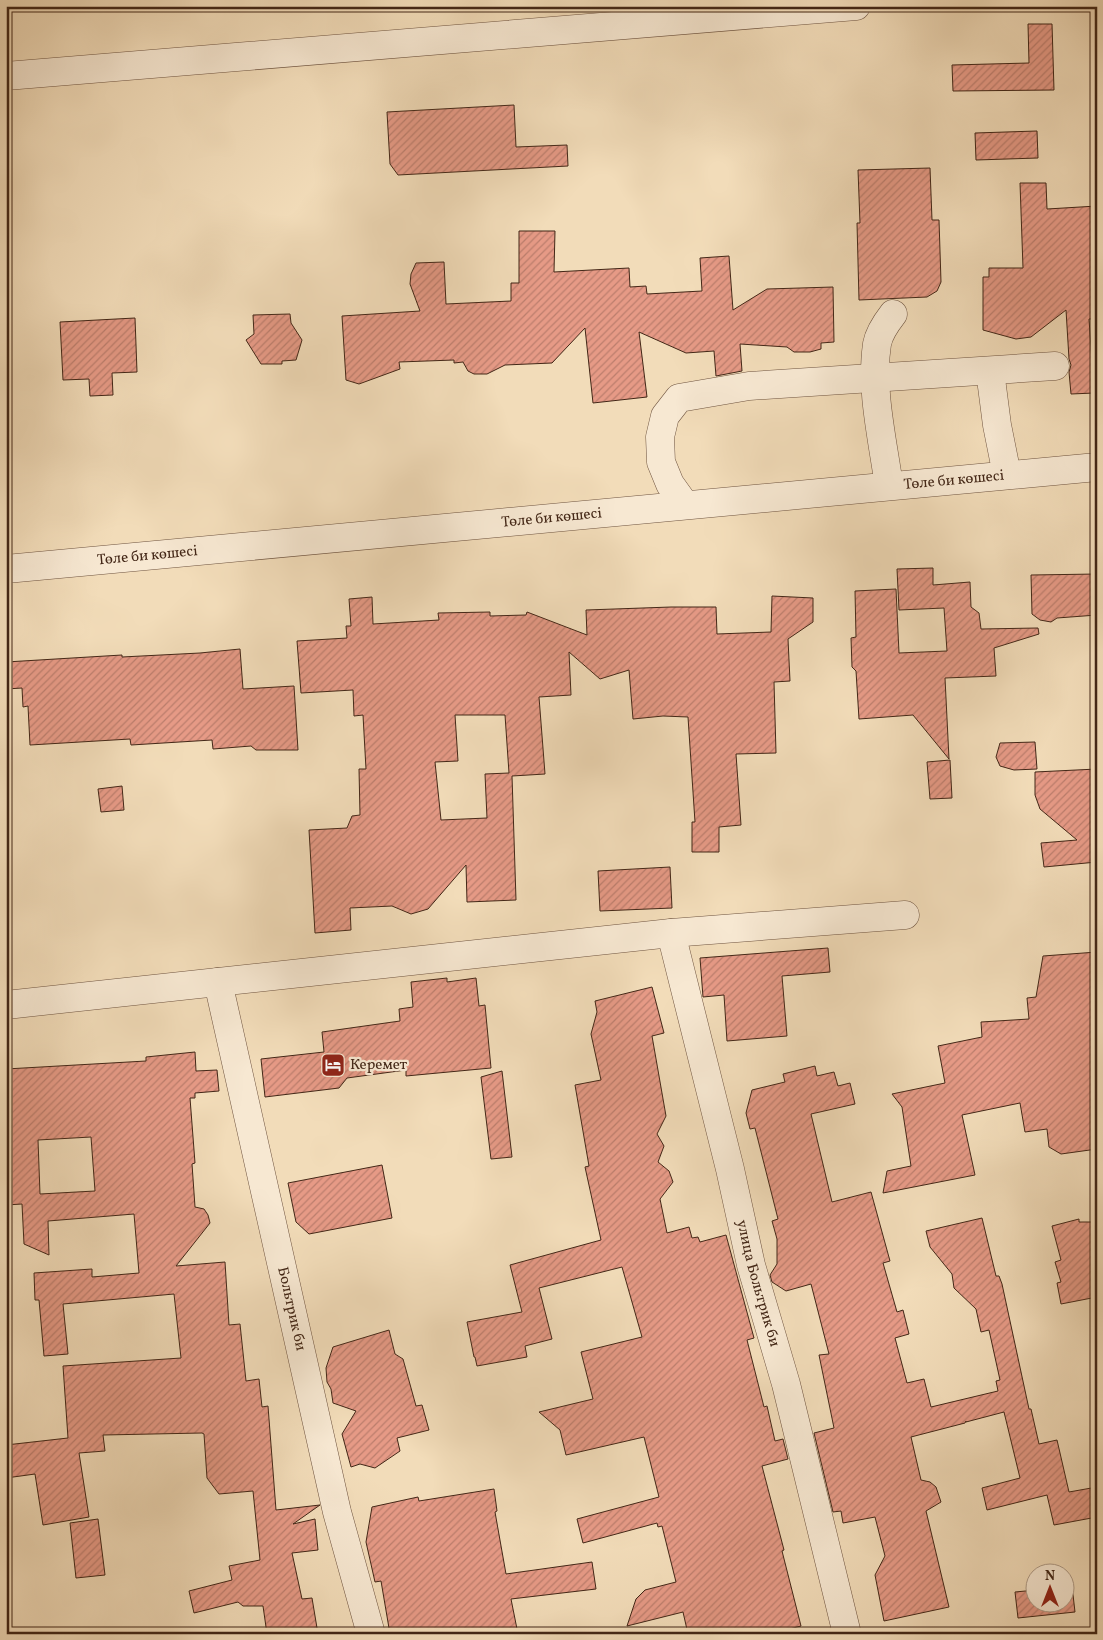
<svg xmlns="http://www.w3.org/2000/svg" width="1103" height="1640" viewBox="0 0 1103 1640" font-family="Vollkorn,serif">
	<defs>
		<pattern id="building-hatch" width="6" height="6" patternUnits="userSpaceOnUse" patternTransform="scale(1.25)"><rect width="6" height="6" fill="#e69a86"/><path d="M-1 1l2-2M0 6l6-6M5 7l2-2" fill="none" stroke="#bc7e6d"/></pattern>
	</defs>
	<rect width="100%" height="100%" fill="#f2dcb9"/>
	<filter id="stains"><feTurbulence type="fractalNoise" baseFrequency=".004" numOctaves="4"/><feColorMatrix values="0 0 0 0 .2 0 0 0 0 .09 0 0 0 0 .02 0 0 0 .5 -.17"/></filter>
	<radialGradient id="worn" r=".72"><stop offset=".6" stop-color="#630" stop-opacity="0"/><stop offset="1" stop-color="#630" stop-opacity=".3"/></radialGradient>
	<!-- building -->
	<path fill="url(#building-hatch)" stroke="#432717" fill-rule="evenodd" d="M1028,24H1052L1054,90L953,91L952,65L1029,63Z
		M514,105L516,147L567,145L568,166L398,175L390,164L387,112Z
		M1037,131L1038,158L976,160L975,133Z
		M930,168L932,220H939L941,282L937,291L927,297L859,300L857,223H860L858,170Z
		M1020,183H1046L1047,209L1097,206V319H1089L1094,393L1071,394L1069,372L1071,365L1069,359L1066,310L1031,337L1016,339L983,330V277H989V268H1023Z
		M519,231H555L554,272L629,268L630,287L646,286L647,294L702,291L700,258L729,256L733,310L767,289L833,287L834,342L821,343V349L810,352H794L787,347L740,344L742,371L716,376L714,351L686,353L639,332L647,397L593,403L585,328L552,363L505,365L487,374H474L468,371L463,362L454,363V360L399,362L400,369L359,384L346,380L342,316L420,311L410,284L411,274L416,263L444,262L446,304L511,301V283H519Z
		M290,314L291,323L302,340L296,360L282,361V364H261L246,340L254,334L253,315Z
		M135,318L137,372L112,373L113,395L90,396L89,379L63,380L60,322Z
		M933,568V585L970,582L971,607L979,613L981,629L1038,628L1039,634L994,648L996,676L945,678L949,759L913,715L859,719L856,671L852,667L851,638L856,637L855,591L896,589L899,653L947,651L944,608L899,610L897,569Z
		M1097,574V615L1057,618L1051,622L1040,620L1032,614L1031,575Z
		M772,596L813,598V622L788,639L790,681L774,682L776,753L736,754L741,825L719,827V852H692V822H695L688,717L663,716L633,719L629,670L600,679L569,652L571,695L539,697L545,774L512,776L516,900L467,902L466,865L428,909L411,914L392,906L350,908L351,930L315,933L309,830L347,828L352,816L360,815L359,769H366L363,715L354,716L353,690L301,693L297,641L347,638L346,626H351L349,599L372,597L373,624L439,620L438,613L490,612V616L526,615L527,612L587,635L586,610L671,607H716L717,634L771,632ZM455,715H505L509,773L485,774L487,818L441,820L435,762L458,761Z
		M240,649L243,689L294,686L298,750H256L251,746L213,749L212,740L131,745L130,739L30,745L28,706L23,707L22,688L6,689V662L122,655V657L200,653Z
		M1035,742L1037,769L1014,770L1000,766L996,757L1000,743Z
		M950,760L952,798L930,799L927,762Z
		M1097,769V862L1044,867L1041,843L1077,840L1040,809L1035,795V772Z
		M122,786L124,810L101,812L98,789Z
		M670,867L672,908L600,911L598,871Z
		M828,948L830,972L782,976L787,1036L727,1041L724,995L703,997L700,958Z
		M1097,952V1149L1061,1154L1049,1147L1047,1129L1025,1132L1020,1103L962,1115L975,1175L883,1193L887,1171L911,1166L902,1107L892,1094L945,1083L938,1046L982,1037L981,1022L1029,1019L1027,998L1036,997L1043,956Z
		M447,978V982L476,978L479,1006L485,1005L491,1068L406,1076V1070L347,1078L339,1088L265,1097L261,1059L324,1052L322,1032L400,1021L399,1009L413,1007L411,982Z
		M652,987L664,1033L652,1036L666,1116L657,1134L664,1146L658,1162L669,1171L673,1182L660,1199L667,1233L689,1227L692,1238L698,1237L700,1242L726,1235L754,1338L747,1340L764,1407L767,1406L775,1441L783,1439L788,1459L762,1466L784,1550L782,1551L801,1626L770,1634H688L683,1612L627,1626L636,1599L645,1590L676,1582L662,1526L658,1527L657,1523L583,1543L577,1519L659,1497L644,1437L566,1455L560,1430L539,1412L593,1399L581,1352L642,1337L622,1267L539,1288L552,1339L525,1346L527,1357L477,1366L475,1357H474L467,1322L522,1312L510,1265L601,1240L585,1167L589,1166L575,1085L601,1080L591,1034L597,1012L595,1001Z
		M195,1052L196,1071L217,1070L219,1091L195,1093V1098H190L195,1163L192,1164L195,1207L204,1209L208,1215L210,1223L176,1266L225,1262L229,1325L240,1324L246,1381L259,1379L262,1407L268,1406L276,1510L320,1505L293,1524L315,1519L318,1550L292,1553L302,1599L312,1598L318,1634H267L263,1606H243L238,1602L194,1613L189,1591L232,1580L229,1566L260,1560L253,1491L219,1494L207,1478L204,1434L202,1433L103,1435L105,1451L79,1453L89,1517L43,1525L35,1474L6,1478V1445L68,1438L63,1366L181,1358L174,1294L63,1304L68,1354L44,1356L39,1300H35L34,1273L92,1269V1277L139,1273L134,1214L48,1221L49,1255L24,1244L22,1204L6,1205V1069L146,1061V1057ZM91,1137L95,1191L40,1194L38,1140Z
		M815,1066L817,1076L834,1072L838,1086L850,1083L855,1104L811,1114L832,1202L871,1192L890,1261L883,1263L897,1312L903,1310L909,1334L895,1338L907,1383L924,1379L931,1407L998,1391L996,1381L1000,1380L989,1330L981,1332L976,1309L954,1288L952,1274L930,1247L926,1231L982,1218L996,1276H999L1002,1284L1029,1409H1031L1039,1444L1057,1440L1069,1492L1097,1487V1517L1054,1525L1047,1495L987,1510L982,1488L1020,1478L1004,1412L966,1422V1421L965,1423L911,1437L921,1480L930,1482L936,1487L941,1502L926,1511L949,1607L884,1621L875,1575L885,1556L875,1517L843,1523L841,1511L833,1512L814,1433L834,1428L819,1355L829,1354L811,1284L786,1291L772,1282L770,1275L777,1264V1239L772,1221L778,1219L755,1128L750,1129L746,1113L752,1090L785,1082L783,1074Z
		M502,1071L512,1157L491,1159L481,1077Z
		M382,1165L392,1218L309,1234L296,1222L288,1183Z
		M1079,1219V1222H1097V1297L1061,1304L1057,1283L1061,1282L1055,1262L1061,1260L1052,1226Z
		M389,1330L395,1354L403,1359L416,1406L422,1405L429,1430L397,1438L400,1451L375,1468L360,1464L351,1467L342,1434L356,1411L333,1403L331,1389L327,1382L326,1368L333,1347Z
		M494,1489L497,1511L495,1512L506,1574L592,1562L596,1589L511,1599L518,1634H390L381,1581L375,1582L366,1542L372,1507L418,1497L419,1501Z
		M98,1519L105,1575L76,1578L70,1523Z
		M1066,1586H1072L1075,1612L1018,1618L1015,1592L1036,1590V1602H1066Z"/>
	<g fill="none" stroke-linecap="round" stroke-linejoin="round">
		<!-- minor casing -->
		<g stroke="#6f5440" stroke-width="29">
			<g id="minor">
				<path d="M6,76L856,6"/>
				<path d="M990,371L997,425L1007,475"/>
				<path d="M889,486C883,442 870,388 877,344C879,333 886,323 893,314"/>
				<path d="M685,505L670,484L661,462L660,437L665,416L679,398L749,386L1055,366"/>
				<path id="s1" d="M6,569L1097,467"/>
				<path id="s2" d="M671,933L730,1169L751,1265L786,1384L847,1634"/>
				<path id="s3" d="M218,982L337,1512L371,1634"/>
				<path d="M6,1005L671,933L905,915"/>
			</g>
		</g>
		<!-- minor -->
		<use href="#minor" stroke="#f7e8d2" stroke-width="28"/>
	</g>
	<!-- icons -->
	<defs>
		<g id="hotel-square" transform="scale(1.25)"><rect x="-9" y="-9" width="18" height="18" rx="4" fill="#8f2418" stroke="#f7e8d2"/><path d="M-6-4.5h1.5V1H6V5H4.5V3h-9V5H-6ZM-4 0a1.8 1.8 0 1 1 3.6 0ZM.5 0V-2.5h3Q6-2.5 6 0Z" fill="#fff"/></g>
	</defs>
	<g fill-rule="evenodd">
		<use href="#hotel-square" x="333" y="1065"/>
	</g>
	<g text-anchor="middle" dominant-baseline="central" stroke-width="4.5" stroke-linejoin="round" paint-order="stroke">
		<!-- street labels -->
		<g font-size="15" fill="#432717" stroke="#f7e8d2">
			<text stroke="none"><textPath href="#s1" startOffset="952">Төле би көшесі</textPath></text>
			<text stroke="none"><textPath href="#s1" startOffset="548">Төле би көшесі</textPath></text>
			<text stroke="none"><textPath href="#s1" startOffset="142">Төле би көшесі</textPath></text>
			<text stroke="none"><textPath href="#s2" startOffset="361">улица Больтрик би</textPath></text>
			<text stroke="none"><textPath href="#s3" startOffset="335">Больтрик би</textPath></text>
		</g>
		<!-- poi labels -->
		<g font-size="15" fill="#432717" stroke="#f7e8d2" text-anchor="start">
			<text x="350" y="1065">Керемет</text>
		</g>
	</g>
	<!-- margin -->
	<rect width="1103" height="1640" fill="none" stroke="#f2dcb9" stroke-width="25"/>
	<rect x="8" y="8" width="1088" height="1625" fill="none" stroke="#432717" stroke-width="2.5"/>
	<rect x="12" y="12" width="1078" height="1615" fill="none" stroke="#432717"/>
	<!-- north arrow -->
	<g transform="translate(1050 1588)"><circle r="24" fill="#f7e8d2" stroke="#af9b87"/>
	<path d="M0-4L9 19L0 12L-9 19Z" fill="#8f2418"/>
	<text y="-8" font-size="14" font-weight="bold" text-anchor="middle" fill="#432717">N</text>
	</g>
	<rect width="100%" height="100%" filter="url(#stains)"/>
	<rect width="100%" height="100%" fill="url(#worn)"/>
</svg>
